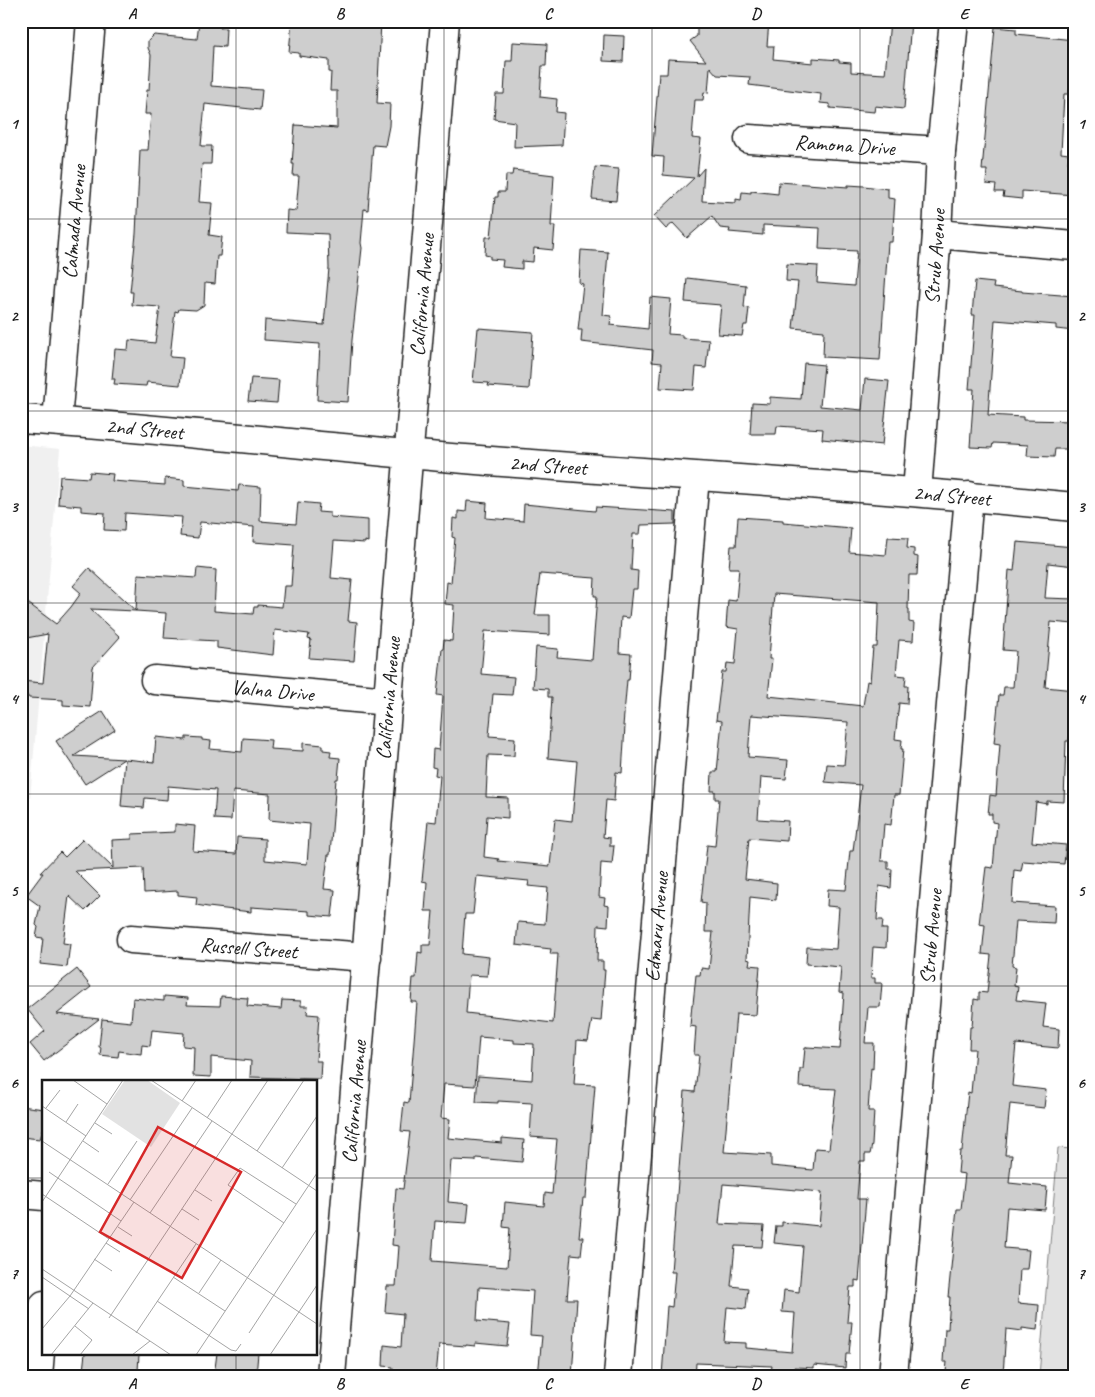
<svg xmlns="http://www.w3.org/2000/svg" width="1095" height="1397" viewBox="0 0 1095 1397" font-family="Caveat,sans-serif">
	<rect width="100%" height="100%" fill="#fff"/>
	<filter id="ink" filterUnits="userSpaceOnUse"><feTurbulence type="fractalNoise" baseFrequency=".02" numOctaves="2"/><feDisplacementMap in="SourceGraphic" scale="10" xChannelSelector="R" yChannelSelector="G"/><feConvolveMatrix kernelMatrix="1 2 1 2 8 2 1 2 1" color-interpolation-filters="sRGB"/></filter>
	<g filter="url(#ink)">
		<!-- built -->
		<path fill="#f0f0f0" d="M21,445L60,449L21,903Z"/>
		<!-- green -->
		<path fill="#e2e2e2" stroke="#7f7f7f" d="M1058,1148L1074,1149V1376H1039Z"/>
		<!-- building -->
		<path fill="#cecece" stroke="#1c1c1c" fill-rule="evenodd" d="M199,21H221L220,28H226L225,47L213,46L211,86L262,90L260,110L205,104L201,146H212L211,164H202L199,202L212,203L209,235L222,237L220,256H217L215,284L205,283L204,305L196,310L179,309L178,312L175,311L170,357L183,358L180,385L147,382L146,386L114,384L115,379H112L115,349L128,350L129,340L155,343L160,307L132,305L133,292H130L136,234L140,150H148L151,114H145L147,90H149L151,55L148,48V41L154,35L197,39Z
			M292,21H381L377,103L390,104L389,126L385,146L373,145L368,210L364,209L361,243L362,248L352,340L348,402L317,400L320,344L264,340L265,320L324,325L329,268L328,234L286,232L287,210L296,211L299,176H293L294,164H292L295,125L337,128V91H330L331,72H329V60L299,56V53L289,52Z
			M697,21H769L767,46H774L773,59L813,63V58L839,60V62L851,63V72L885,74L890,21H911L904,109L875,106L874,112L830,108V104L820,103L821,94L749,85L750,77L717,75L710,67L708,93L704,92L703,100H695L692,138L701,139L697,176L704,168L702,201L736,203V199L741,200L742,192L751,193V191L778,194L779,182L848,187V185L864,186L888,189V198L895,199L892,242H888L880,360L823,357L824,331L793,328L798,282L786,281L787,264L818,266L817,283L854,286L857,251L819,249L820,228L763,225V235L729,232L730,229L720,228L712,216L687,238L673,223L666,229L654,216L694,178L663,175L664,157L652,156L659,74H667L668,59L706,61L690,41L697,36Z
			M995,27L1016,29V34L1074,40V71H1071L1069,94H1064L1061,153L1069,154L1068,163H1074V195L1022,191V199L1003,197L1004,192H995L996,185L986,184L987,170H982Z
			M604,35L624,36L623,62L603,61Z
			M513,42L547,44L546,66H542L540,97L557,99L556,112L564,113L562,145L514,147L515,122L494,119L496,94H504L506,61H512Z
			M595,167L619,169L616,201L592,199Z
			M513,170L554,175L551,226H555L553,250L534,248L533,262L522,261V269L502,267L503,260L490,259V256L485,255L486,237H491L495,197H498V192H505L506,175H512Z
			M581,250L608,252L603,315L611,316L610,325L648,329L650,297L671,299L668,334L682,335V338L709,340L706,368L696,367L694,390L660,388L662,363L652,362L653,350L581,342L582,330H578L583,284L579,283Z
			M687,278L746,285L744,307L749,308L747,325H744L742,336L718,334L721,305L685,302Z
			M975,281L994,283L993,288L1022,291V292L1074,296V331L1056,329V325L995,320L988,415L1023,417V420L1074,421V449H1055L1054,457L1027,456L1028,445L993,443L992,448L970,447L974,389H969L975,315H972Z
			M478,328L533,332L529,389L488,386L489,383L473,382Z
			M804,363L824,365L820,406L862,410L865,379L889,381L882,445L822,439L823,429L777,426L776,434H750L752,403L770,404V397L801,399Z
			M251,378L279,380L277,403L248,401Z
			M90,472L113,474L112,481L165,485V478L184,480V486L238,491L239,485L261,487L260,521L296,524L298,502L319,504L318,512L330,513V517L368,520V542L365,541V543L334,541L331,578L352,580L348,621L357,622L354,661L309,658L311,640L308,639L309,634L275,630L273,655L217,648V641L164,638L166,613L136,611L138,574L196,578L197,568L216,570L214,611L253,614L254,607H258V605L282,607L284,586H291L294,545L253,542L254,527L200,522L198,538L180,536L182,517L125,513L124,531L104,530L105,513L81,511V506L58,504L60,476L89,478Z
			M467,501L487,503L486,518L523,521L524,504L595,511L596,507L675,512V524L641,525L640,534H633L631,570L638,571L637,589H632L629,618L621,617L619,653L631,654L629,680H627L623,726H625L622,773L616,772L614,801L606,800L603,837L610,838V846H614L612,864L601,863L599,897L605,898L604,905L609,906L608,926L598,925L597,961H603V970H605L601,1021L592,1020L588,1041L577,1040L574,1084L595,1085L586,1198H583L579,1237H583L581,1255L571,1254L567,1299H577L572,1376H538L542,1336L530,1335L533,1291L479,1287L477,1321L510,1324L507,1346L475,1343V1346L466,1345V1346L439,1344L436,1376H392L393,1367L383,1366L384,1345L401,1347L403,1314L385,1312L387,1286H396L399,1246L392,1245L396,1188L403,1189L410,1132L401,1131L404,1102L409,1103L414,1041L417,1002H411L413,978H416L418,952L422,953V945H430L433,911H425L427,882L422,881L428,821L436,822L440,776L435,775L436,768L432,767L433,749L439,750L443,696L437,695L442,649H443L444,640L452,641L454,605L445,604L447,582L451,583L455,538L452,537L453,518L458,519V511L466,512ZM540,574L595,578L594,596H597L592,660L557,657L558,649L536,647L533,688L548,689V697H552L548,758L577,761L572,821L555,819L550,866L498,861L499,859L484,857L487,816L508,818V798L486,797L488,755L514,756L515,738L489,736L493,694L512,695L514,677L481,674L485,631L550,635V615H535ZM477,876L529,881L528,886L548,888L545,924L518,922L516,945L551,949L550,954H558L553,1023L466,1013L469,975L487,976L489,957L462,954L465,914H473ZM479,1037L514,1040V1043L534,1044L532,1080L478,1076L476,1102L498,1103V1101L532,1103L530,1137L557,1139L552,1194L545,1193L544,1206L505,1202L503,1227L510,1228L507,1267L432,1261L435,1221L467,1223L469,1204L448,1202L451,1160L476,1161V1158L522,1162L524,1140L502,1138V1143L448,1138L450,1119L441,1118L444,1084L475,1086Z
			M738,517L783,520V522L851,528L849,552L886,555L888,537L908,538L907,548L914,549V556L918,557L917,575H909L908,609H909V622L914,623L913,641L899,640L896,675L906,676L905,686H908L907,704L899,703L895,739L902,740L901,749H903L899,795H894L891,825L884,824L881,861H888V869H892L891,888L879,886L877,920H883L882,929H887L886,948L873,947L871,978H875V983H882L880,1007H868L865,1043H874L873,1069L871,1068L868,1111H874L872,1145L870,1154H865V1161H860L857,1199H866L859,1281L855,1280V1287H850L847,1322H852L849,1354H846L845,1368L814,1365V1368L794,1367L793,1374L771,1372L772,1366L696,1363L695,1376H662L667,1306L672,1307L675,1272H671L685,1091L695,1092L699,1055H694L696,1027L690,1026L692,1004H693L696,975H700L701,968L709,969L713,932H705L706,903L701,902L707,845L715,846L719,799H715V791H711L712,772H717L722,721L716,720L722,672H726L727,663L735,664L738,629L726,627L728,600L736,601L739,568H729L731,546H736ZM774,594L879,602L877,647H873L870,682L867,681L863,706L768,696L772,659H769ZM751,715L848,722L844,765L827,764L825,782L861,785L853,851H850L846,890L828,889L827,906L839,907L836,949L807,947L806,964L841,967L839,992L844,993L840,1049L807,1047V1048H805L803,1069H800L799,1087L836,1089L829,1149L815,1148L813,1170L771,1166V1155L724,1152L736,1014L756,1015L760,966L749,965L750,960L747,959L750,897L776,900L777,883L745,879L749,838L787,841L788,821L758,819L761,777L786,779L788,760L748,757ZM723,1184L822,1192L819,1226L782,1222V1226H776L774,1243L803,1246L799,1292L784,1290L782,1312L795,1313L792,1352L746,1348V1343L724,1342L727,1307L746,1309L748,1288L731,1286L735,1246L762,1247L764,1226L719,1224Z
			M1017,542L1074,547V566L1048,563L1045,598L1074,599V624L1051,622L1045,687L1074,690V731H1070L1069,741H1066L1064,802L1047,801V804L1036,802L1032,842L1066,845L1064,864L1023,861L1021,871L1014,870L1012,903L1055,906L1054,923L1016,921L1012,966L1016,967L1014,986L1018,987L1016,1000L1046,1003L1043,1027L1059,1029L1058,1048L1016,1044L1012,1086L1046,1090L1044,1108L1010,1104L1005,1155H1012L1009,1183L1047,1187L1045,1210L1007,1207L1004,1248L1029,1250L1027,1269H1020L1018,1303L1039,1305L1037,1330L1022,1328V1331L1006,1329L1003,1376H977V1374L946,1372L947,1362H943L945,1329H948L950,1297H948L957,1209H961L965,1174L958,1173L960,1151H962L968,1092L971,1093L975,1049H969L970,1027H972L974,999L979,1000V992L987,993L991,955L982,954L985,925L979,924L986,867L993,868L997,823L992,822V814H988L990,795L996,796L1000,744L994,743L999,695H1003L1004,687H1013L1016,651L1003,650L1009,570L1014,571Z
			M89,568L136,611L90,609L120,637L93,667L90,707L63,705V700L29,698L21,686V681L43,683L48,634L21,639V598L56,624L71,607L81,593L73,586Z
			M103,711L115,730L74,756L124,759L85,784L56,741Z
			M156,737L186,740V737L202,738V740L211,741L210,749L242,752L243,738L271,740L270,749L303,751V743L323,745V750L331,751L330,757L340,758L338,779H336L330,855H328L324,889L335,890L332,917L309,915V911L251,907V912L208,907L196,905L197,897L178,895V891L144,893L143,868L75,871L100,896L85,911L69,896L63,943L70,944L67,967L40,964L43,938L36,937L38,927L36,925L40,906L26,896L43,873H40L60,852L65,857L83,839L113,868L112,840L132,839V834L175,832V824L195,826L193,851L236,854L237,837L265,839V860L307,864L310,824L269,820L270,794L233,791L231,820L214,819L216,790L168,786L167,800L145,798L144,808L121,806L125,759L154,762Z
			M77,969L91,987L57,1014L99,1019L44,1061L30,1044L45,1031L27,1009Z
			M164,996L188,998L187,1005L220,1006L221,996L248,998L247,1006L281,1009L282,1000L301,1001V1006H308L307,1014L319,1015L316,1061H321L320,1079L250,1077L251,1061L211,1057V1077L193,1076L194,1047L183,1046L184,1033L152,1030L150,1046L142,1045L141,1054L119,1051L118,1057L100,1055L101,1047H99L102,1019L131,1022L133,998L164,1001Z
			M21,1106L44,1109V1127L40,1139L21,1137Z
			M85,1353L139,1354L138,1371H133L132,1376H87L88,1371H83Z
			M217,1353H258L256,1376H214Z"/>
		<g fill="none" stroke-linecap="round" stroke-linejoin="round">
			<!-- minor casing -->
			<g stroke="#1c1c1c" stroke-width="31">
				<g id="minor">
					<path id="s1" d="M749,139L941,151"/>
					<path d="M937,234L1074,246"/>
					<path id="s2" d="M21,419C169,429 317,447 465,459C668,475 871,486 1074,507"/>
					<path id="s3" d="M57,421L91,21"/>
					<path id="s4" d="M917,492L937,234L941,151L954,21"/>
					<path id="s5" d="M155,680L389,701"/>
					<path id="s6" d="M131,939L367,957"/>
					<path d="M21,1194L44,1196"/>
					<path d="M38,1376L44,1305"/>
					<path id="s7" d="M331,1376L445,21"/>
					<path id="s8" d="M618,1376L695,477"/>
					<path id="s9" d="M893,1376L969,496"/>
				</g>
			</g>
			<!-- minor -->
			<use href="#minor" stroke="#fff" stroke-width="28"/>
		</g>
	</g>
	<!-- grid -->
	<path fill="none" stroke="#1c1c1c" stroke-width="1" stroke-opacity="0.55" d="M236,21V1081M444,21V1376M652,21V1376M860,21V1376M21,219H1074M21,411H1074M21,603H1074M21,794H1074M21,986H1074M21,1178H44M316,1178H1074M236,1353V1376"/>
	<g text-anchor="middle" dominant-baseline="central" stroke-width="4" stroke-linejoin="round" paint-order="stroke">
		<!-- street labels -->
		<g font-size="21" fill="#1c1c1c" stroke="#fff">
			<text stroke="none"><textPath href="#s1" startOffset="96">Ramona Drive</textPath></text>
			<text stroke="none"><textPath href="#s3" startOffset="200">Calmada Avenue</textPath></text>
			<text stroke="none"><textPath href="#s4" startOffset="236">Strub Avenue</textPath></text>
			<text stroke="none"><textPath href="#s7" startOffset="1085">California Avenue</textPath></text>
			<text stroke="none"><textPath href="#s2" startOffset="124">2nd Street</textPath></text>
			<text stroke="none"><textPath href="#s2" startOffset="529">2nd Street</textPath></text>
			<text stroke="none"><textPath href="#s2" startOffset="934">2nd Street</textPath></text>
			<text stroke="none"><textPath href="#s5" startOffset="118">Valna Drive</textPath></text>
			<text stroke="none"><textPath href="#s7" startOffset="680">California Avenue</textPath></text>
			<text stroke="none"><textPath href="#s8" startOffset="451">Edmaru Avenue</textPath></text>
			<text stroke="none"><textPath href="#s9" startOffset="441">Strub Avenue</textPath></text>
			<text stroke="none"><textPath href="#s6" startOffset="118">Russell Street</textPath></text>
			<text stroke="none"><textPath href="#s7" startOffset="275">California Avenue</textPath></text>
		</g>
	</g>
	<!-- overview -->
	<g transform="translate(42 1080)">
		<rect width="275" height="275" fill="#fff"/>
		<path d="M83,0H105L138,23L109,67L60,34Z" fill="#e2e2e2"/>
		<path fill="none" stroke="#a4a4a4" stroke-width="1" d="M31,0L65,24M109,0L275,111M140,21L154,0M0,26L44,56M4,28L18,10M165,38L190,0M24,42L36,24M53,43L70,54M0,61L275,244M41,61L57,72M215,71L262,0M240,88L275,36M7,92L79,141M66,104L95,61M153,110L170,121M0,114L67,159M88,120L150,28M0,122L81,0M140,129L157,140M108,133L170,41M242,143L186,105L198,88L254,124M76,147L90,156M64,163L78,172M52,179L70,191M0,189L129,275M0,197L47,229M131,197L183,231M157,213L179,180M115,221L189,270L194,271L199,264M67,238L226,0M33,246L50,260L38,275M0,249L28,216L92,122M94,253L154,164M207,253L275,149M9,275L51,223M90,275L108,261M154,275L275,93M228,275L275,205"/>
		<path fill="#d62828" fill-opacity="0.15" stroke="#d62828" stroke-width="2.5" d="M116,47L199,92L140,198L58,152Z"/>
		<rect width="275" height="275" fill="none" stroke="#1c1c1c" stroke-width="2.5"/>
	</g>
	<!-- margin -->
	<rect width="1095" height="1397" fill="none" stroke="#fff" stroke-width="55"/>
	<rect x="28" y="28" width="1040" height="1342" fill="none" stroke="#1c1c1c" stroke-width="2"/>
	<g font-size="16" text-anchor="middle" font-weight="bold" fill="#1c1c1c">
		<text x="132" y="19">A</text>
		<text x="340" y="19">B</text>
		<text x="548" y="19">C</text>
		<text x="756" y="19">D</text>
		<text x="964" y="19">E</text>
		<text x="14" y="129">1</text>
		<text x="1081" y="129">1</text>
		<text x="14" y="321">2</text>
		<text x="1081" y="321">2</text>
		<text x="14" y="512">3</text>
		<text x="1081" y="512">3</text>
		<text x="14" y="704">4</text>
		<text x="1081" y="704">4</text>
		<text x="14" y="896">5</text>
		<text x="1081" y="896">5</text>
		<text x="14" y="1088">6</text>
		<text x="1081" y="1088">6</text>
		<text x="14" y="1279">7</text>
		<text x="1081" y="1279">7</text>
		<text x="132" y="1389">A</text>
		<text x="340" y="1389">B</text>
		<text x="548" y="1389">C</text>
		<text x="756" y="1389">D</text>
		<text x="964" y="1389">E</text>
	</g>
</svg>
